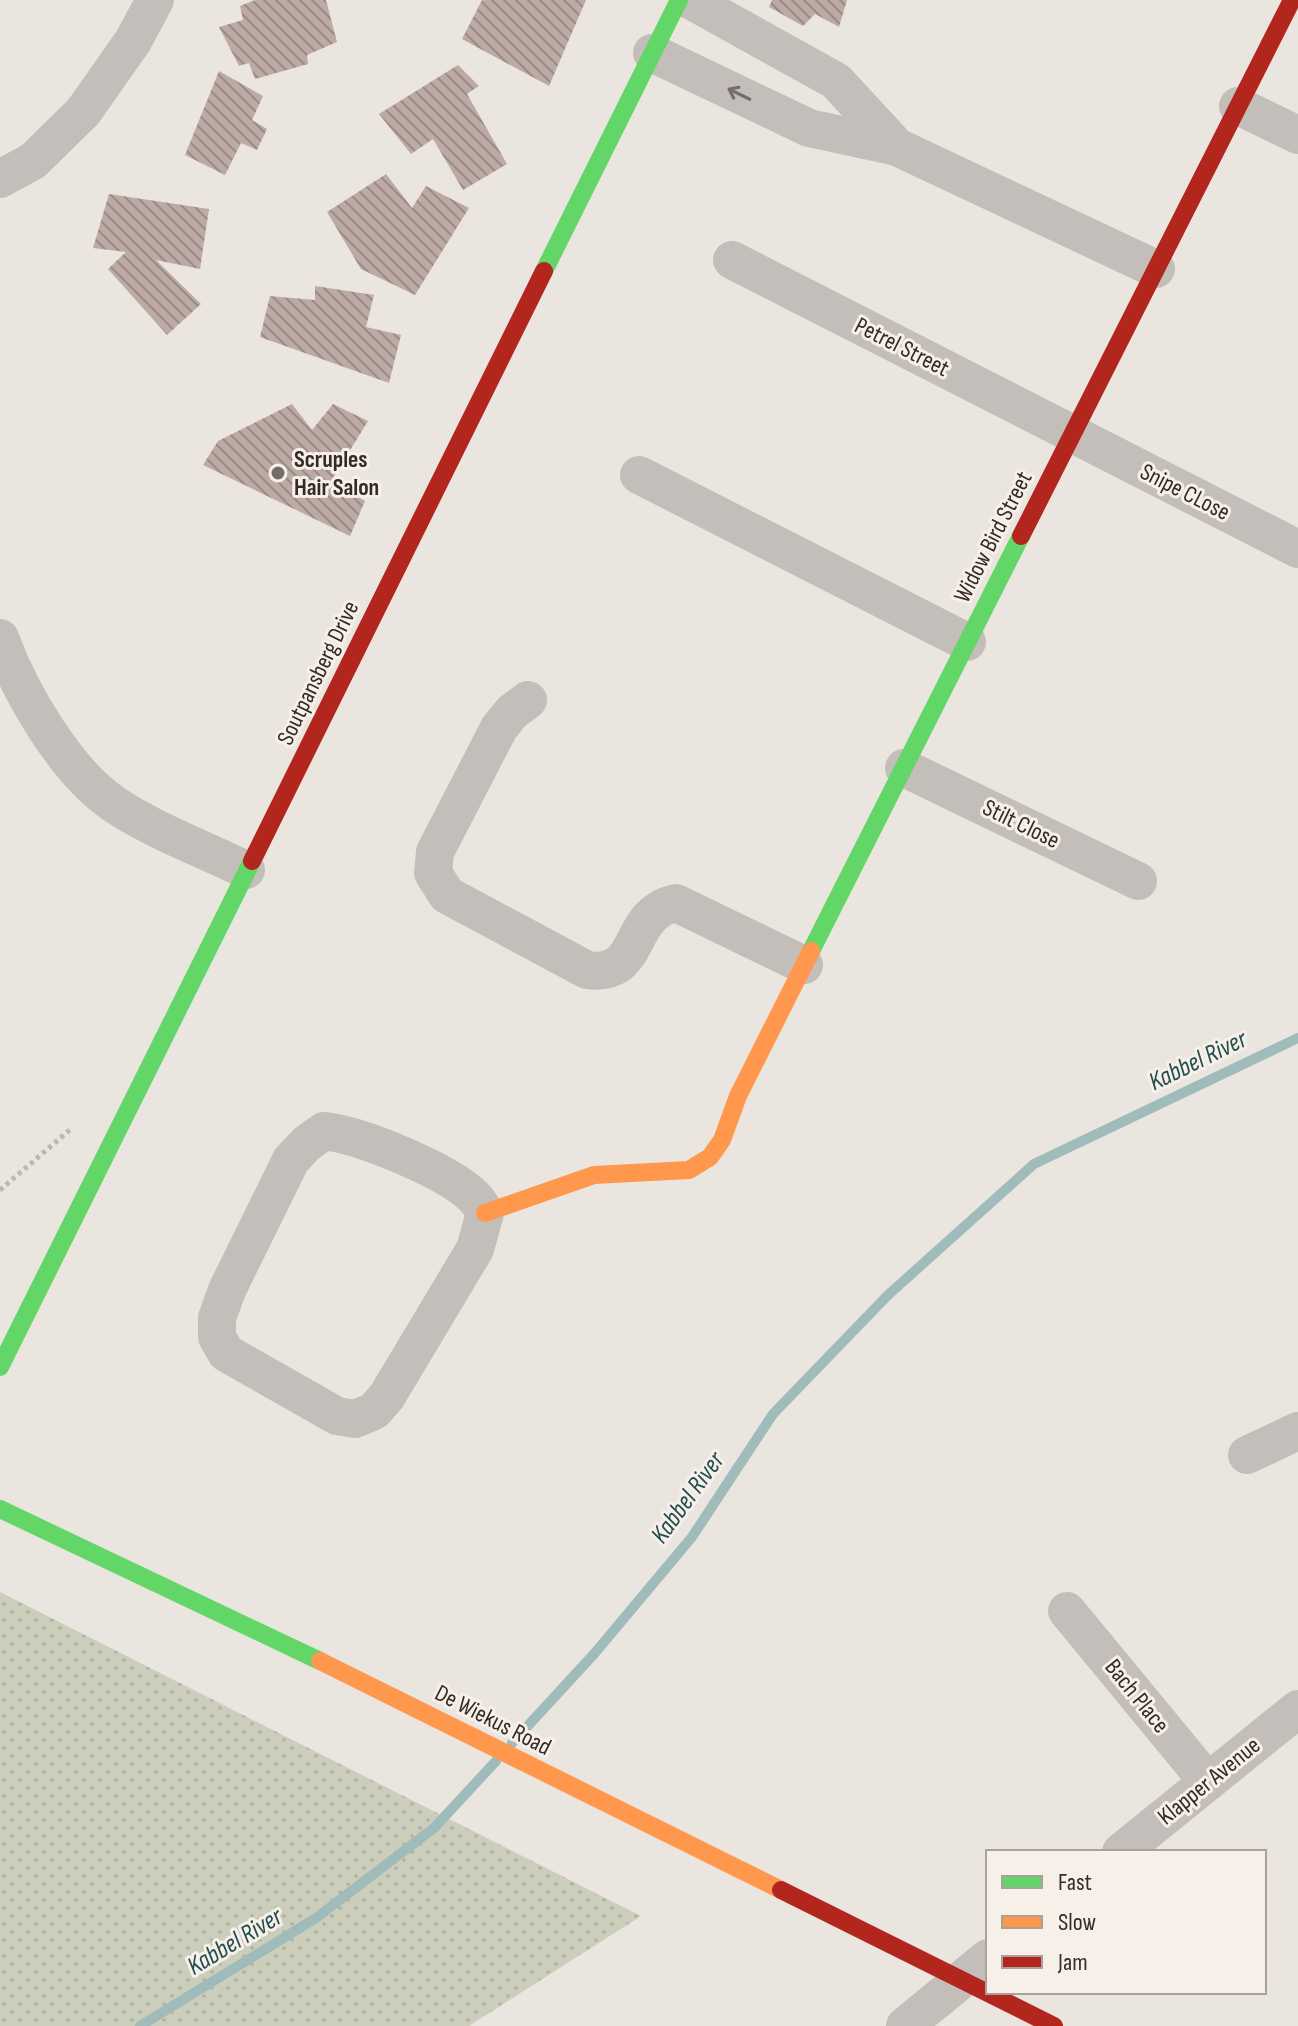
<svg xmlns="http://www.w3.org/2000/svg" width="1298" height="2026" viewBox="0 0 1298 2026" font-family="'Sofia Sans Condensed',sans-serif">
	<defs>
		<pattern id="grass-dots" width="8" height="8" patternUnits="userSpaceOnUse" patternTransform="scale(2)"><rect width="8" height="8" fill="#cccebc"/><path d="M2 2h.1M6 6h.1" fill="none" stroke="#b0b1a2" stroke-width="1.8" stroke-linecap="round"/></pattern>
		<pattern id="building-back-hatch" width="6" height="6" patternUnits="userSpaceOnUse" patternTransform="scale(2)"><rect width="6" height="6" fill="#bdaaa4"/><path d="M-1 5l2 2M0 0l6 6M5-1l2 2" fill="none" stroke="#9a8b86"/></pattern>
	</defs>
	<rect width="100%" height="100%" fill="#ebe5e0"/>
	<!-- grass -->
	<path fill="url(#grass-dots)" d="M0,1592L641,1916L469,2026H0Z"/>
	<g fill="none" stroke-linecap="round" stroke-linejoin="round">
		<!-- stream -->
		<path stroke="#9fbbba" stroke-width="10" d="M512,1743L594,1654L692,1537L773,1414L888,1295L1034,1164L1298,1038
			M140,2026L316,1918L434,1828L496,1761"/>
	</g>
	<!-- building -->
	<path fill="url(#building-back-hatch)" d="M255,0H326L337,42L307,55L308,64L255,79L249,63L239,66L219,27L243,20L240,6Z
		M482,0H586L549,86L462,39Z
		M772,0H847L839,27L815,14L803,26L769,7Z
		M458,65L479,86L467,94L507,164L463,190L433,139L411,154L379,114Z
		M219,71L263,96L252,120L267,129L257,150L241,143L225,175L185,155Z
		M386,174L412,208L426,186L469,208L415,295L361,269L327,212Z
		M109,194L209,209L200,269L156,260L201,304L167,335L108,269L126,252L93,248Z
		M315,286L374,295L366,327L401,335L389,383L260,337L270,296L315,300Z
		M292,404L312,430L333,404L368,421L331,481L365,501L350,536L203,465L218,441Z"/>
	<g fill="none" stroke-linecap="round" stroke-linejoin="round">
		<!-- path -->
		<path stroke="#bdb6b2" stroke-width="5" stroke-dasharray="4 4" stroke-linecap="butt" d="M0,1190L72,1128"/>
		<!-- street -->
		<path stroke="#c4beba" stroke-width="38" d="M690,0L836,81L897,147
			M652,53L809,128L897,147L1156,269
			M1238,106L1298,135
			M0,179L33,161L83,112L133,41L155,0
			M732,260L1298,549
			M639,475L967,642
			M0,638C20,692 65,771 114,804C150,829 206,850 246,870
			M528,700L512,712L499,728L435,852L433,873L447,895L587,970C645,978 624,914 676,903L804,965
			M904,768L1138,881
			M324,1131C361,1135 448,1171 474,1197C479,1202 482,1207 485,1213L475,1249L387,1396L374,1411L355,1419L337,1416L226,1353L217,1337V1318L227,1290L291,1160L306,1144Z
			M1247,1455L1298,1431
			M1067,1611L1208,1782
			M1121,1852L1298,1709
			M905,2026L988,1958"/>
		<!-- fast -->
		<path stroke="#63d668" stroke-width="18" d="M544,271L679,0
			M811,951L1021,536
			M0,1367L252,861
			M0,1509L320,1661"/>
		<!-- slow -->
		<path stroke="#ff974d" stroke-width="18" d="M485,1213L594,1175L689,1170L710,1157L722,1140L738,1096L811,951
			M320,1661L781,1890"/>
		<!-- jam -->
		<path stroke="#b3261e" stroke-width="18" d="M1021,536L1292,0
			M252,861L544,271
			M781,1890L1054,2026"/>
	</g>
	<!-- one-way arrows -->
	<defs><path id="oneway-shaft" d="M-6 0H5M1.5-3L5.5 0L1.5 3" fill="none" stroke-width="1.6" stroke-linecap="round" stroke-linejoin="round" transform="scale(2)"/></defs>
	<use stroke="#756d6a" href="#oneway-shaft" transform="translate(739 94) rotate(-154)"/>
	<!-- markers -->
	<circle fill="#746c68" stroke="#f7f0e8" stroke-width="3" cx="278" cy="473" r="8"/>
	<g text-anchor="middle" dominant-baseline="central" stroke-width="6" stroke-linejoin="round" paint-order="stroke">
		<!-- street labels -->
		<g font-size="24" fill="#342b28" stroke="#f7f0e8">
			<text transform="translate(902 347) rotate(27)">Petrel Street</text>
			<text transform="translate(1185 492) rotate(27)">Snipe CLose</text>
			<text transform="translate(993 537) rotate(-63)">Widow Bird Street</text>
			<text transform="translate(318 673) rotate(-64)">Soutpansberg Drive</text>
			<text transform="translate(1021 824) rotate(26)">Stilt Close</text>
			<text transform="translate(1137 1696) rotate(51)">Bach Place</text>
			<text transform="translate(493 1720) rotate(27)">De Wiekus Road</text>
			<text transform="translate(1209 1781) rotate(-39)">Klapper Avenue</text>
		</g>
		<!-- poi labels -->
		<g font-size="24" font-weight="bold" fill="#342b28" stroke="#f7f0e8" text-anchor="start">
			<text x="294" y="459">Scruples<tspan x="294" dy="28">Hair Salon</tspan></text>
		</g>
		<!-- water labels -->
		<g font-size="26" font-style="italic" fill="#234f50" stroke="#f7f0e8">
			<text transform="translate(1198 1061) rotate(-26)">Kabbel River</text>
			<text transform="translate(688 1498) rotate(-54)">Kabbel River</text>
			<text transform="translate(235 1942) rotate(-31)">Kabbel River</text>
		</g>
	</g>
	<!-- legend -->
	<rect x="986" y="1850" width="280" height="144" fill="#f7f0e8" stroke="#a9a19b" stroke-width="2"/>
	<rect x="1002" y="1876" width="40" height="12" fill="#63d668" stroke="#a9a19b" stroke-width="2"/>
	<text x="1058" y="1890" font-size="24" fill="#342b28">Fast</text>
	<rect x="1002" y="1916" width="40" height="12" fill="#ff974d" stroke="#a9a19b" stroke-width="2"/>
	<text x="1058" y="1930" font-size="24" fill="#342b28">Slow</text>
	<rect x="1002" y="1956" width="40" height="12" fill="#b3261e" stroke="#a9a19b" stroke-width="2"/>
	<text x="1058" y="1970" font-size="24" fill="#342b28">Jam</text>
</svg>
